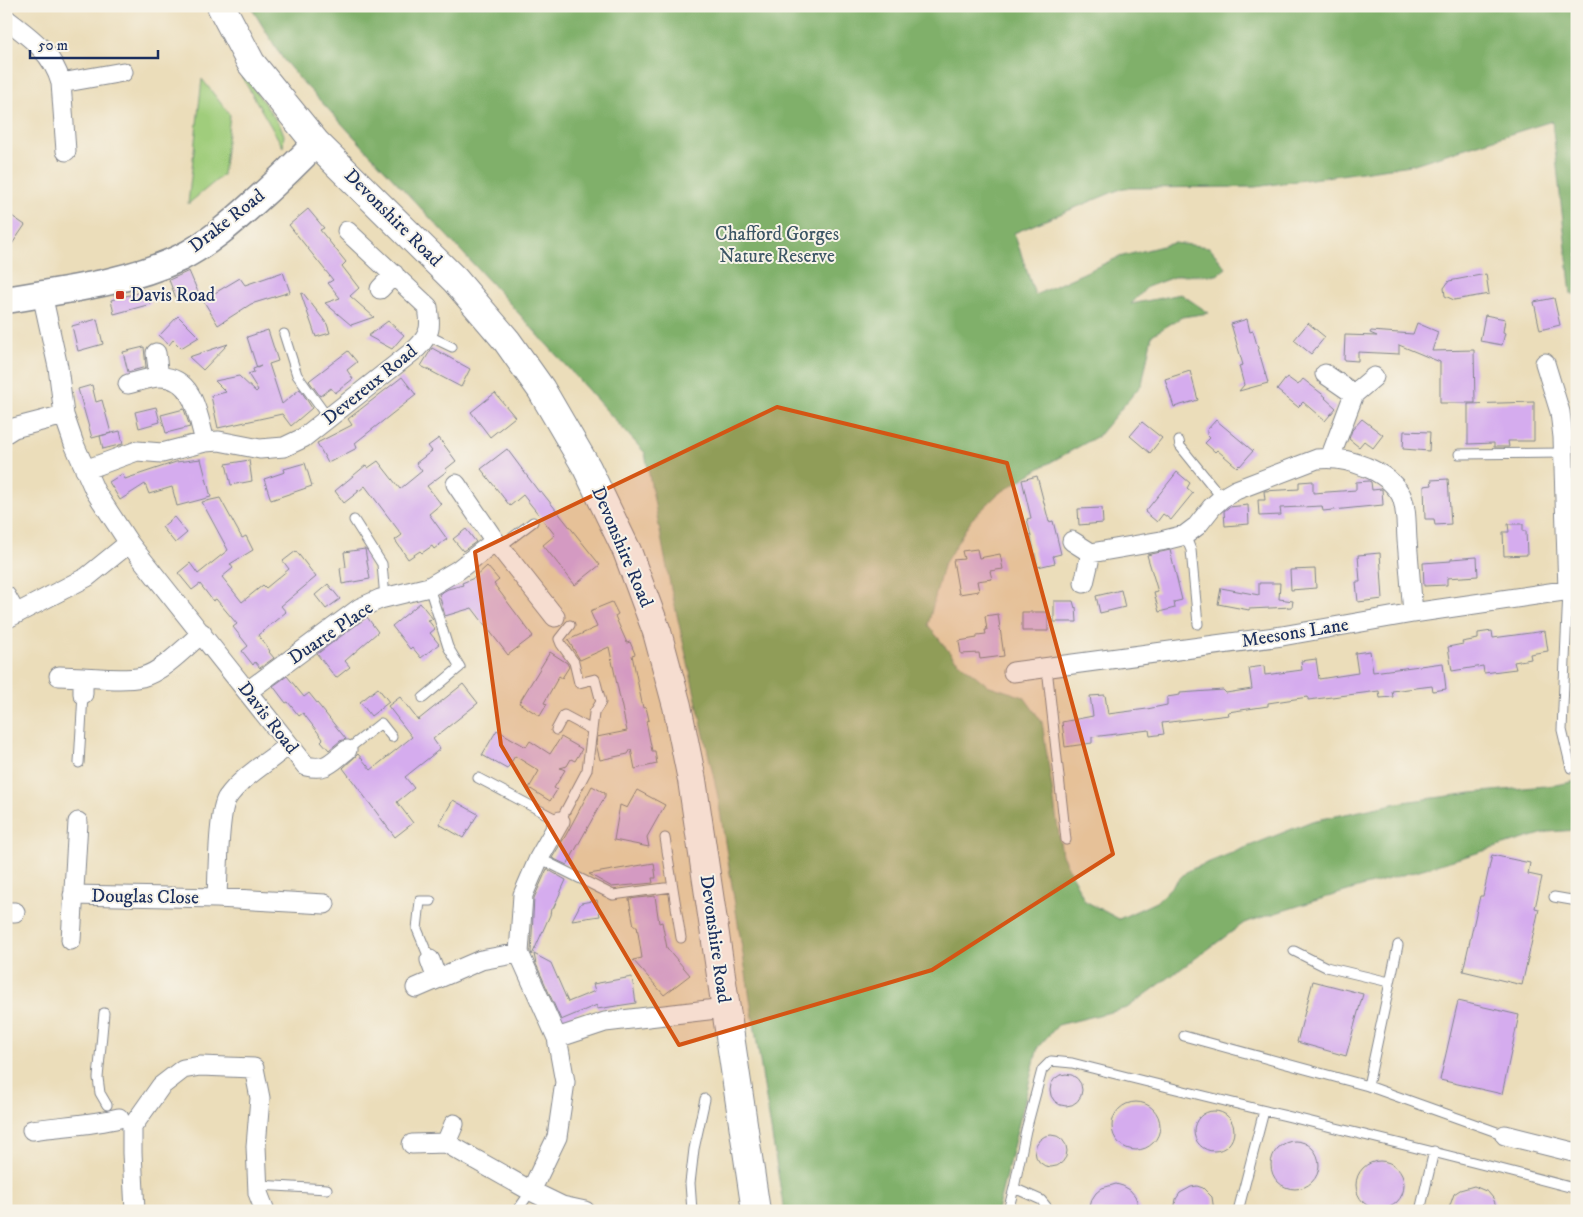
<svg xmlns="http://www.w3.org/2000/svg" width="1583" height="1217" viewBox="0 0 1583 1217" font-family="'IM FELL DW Pica',serif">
	<rect width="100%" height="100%" fill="#f7f3e8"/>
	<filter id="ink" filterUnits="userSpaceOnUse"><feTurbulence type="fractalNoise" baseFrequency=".02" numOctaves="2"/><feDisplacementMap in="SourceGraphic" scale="10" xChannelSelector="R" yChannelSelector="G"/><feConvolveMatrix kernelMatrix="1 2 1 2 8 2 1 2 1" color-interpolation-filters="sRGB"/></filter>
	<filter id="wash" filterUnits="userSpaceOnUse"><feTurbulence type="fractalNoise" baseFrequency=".0096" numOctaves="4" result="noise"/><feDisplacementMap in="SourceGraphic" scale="20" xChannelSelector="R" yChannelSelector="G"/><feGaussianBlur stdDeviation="1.12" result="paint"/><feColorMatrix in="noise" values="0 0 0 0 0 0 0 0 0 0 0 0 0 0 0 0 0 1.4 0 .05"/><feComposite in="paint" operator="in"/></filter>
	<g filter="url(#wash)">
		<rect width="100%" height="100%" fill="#ebddba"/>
		<!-- green -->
		<path fill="#a0cd7b" stroke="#5e7e6c" d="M245,76L281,127L284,135L283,147L242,77Z
			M202,79L230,115L223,175L188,204Z"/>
		<!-- forest -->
		<path fill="#80b06b" stroke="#4e7064" d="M254,6H1577V294H1571L1552,121L1411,165L1255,187L1123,188L1014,233L1035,295L1119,257L1174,243L1209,247L1226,268L1217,275H1179L1147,287L1131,304L1181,294L1209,313L1182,317L1152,335L1142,384L1098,436L1040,468L998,494L971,520L943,566L928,625L954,658L987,685L1024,697L1042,722L1062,855L1085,901L1119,919L1156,902L1187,871L1312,821L1403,802L1472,793L1555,785L1577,781V830L1548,832L1314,901L1244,923L1127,1008L1058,1025L1038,1047L997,1211H784L717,792L670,584L645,453L492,284L298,77L283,59L252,9Z"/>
		<g id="blocks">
			<!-- building -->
			<path fill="#d5acee" d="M308,209L324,228L320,230L346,262L342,266L359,288L350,296L374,317L351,325L325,303L340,298L328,283L333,280L289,225Z
				M6,212L25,225L6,253Z
				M189,271L198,292L176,298L169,280Z
				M283,272L290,292L251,304L218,325L203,300L240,278L245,285Z
				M1486,274L1489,294L1454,300L1445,296L1444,288L1449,281Z
				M148,290L151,304L114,314L111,300Z
				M303,293L327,324L330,333L316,337L301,294Z
				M1554,298L1560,325L1540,330L1534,302Z
				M1485,315L1505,319L1503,332L1505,333L1502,345L1480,341Z
				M178,316L199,337L181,348L173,340L169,345L159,336Z
				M97,319L103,344L78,351L72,326Z
				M1247,319L1250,332L1253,331L1268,383L1239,391L1244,385L1239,366L1243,365L1231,324Z
				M388,321L404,335L392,349L368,336Z
				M1308,323L1325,337L1311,354L1294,340Z
				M1417,323L1438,332L1432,351L1474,350L1475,403H1440V362L1399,345V354L1358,352V361L1344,360L1345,335L1377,336L1370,333L1371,331L1413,334Z
				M268,330L278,361L269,364L282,404L300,389L312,408L291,426L282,414L218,428L211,396L226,392L215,381L239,376L256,392L258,390L248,374L254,372L253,369L261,366L257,368L247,337Z
				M228,344L203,370L189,357Z
				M144,347L146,367L128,372L123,352Z
				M432,348L470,369L461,387L421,366Z
				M348,351L357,362L347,370L353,379L335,393L331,388L320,396L309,381L310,380Z
				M1190,371L1198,400L1174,407L1165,379Z
				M402,377L416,395L355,443L357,448L328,463L317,443L352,425L348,419Z
				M1287,377L1298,385L1303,379L1326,397L1325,398L1336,408L1325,421L1303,402L1298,407L1277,390Z
				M92,385L96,402L102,400L111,433L92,438L78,389Z
				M495,393L515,417L490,437L471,412Z
				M1534,402V441H1508L1509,447H1494V443L1468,444V404Z
				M156,407L160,422L139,428L135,412Z
				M184,409L190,427L166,433L161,415Z
				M1362,419L1383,435L1373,448L1364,441L1359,447L1349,439L1352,430Z
				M1216,420L1253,451L1240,466L1239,465L1237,467L1217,450L1215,452L1205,443L1210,438L1207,435V430Z
				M1142,422L1162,438L1150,453L1130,436Z
				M120,431L123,444L103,449L100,436Z
				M1404,431L1430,432L1429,451L1403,449Z
				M439,438L456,461L446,469L447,471L427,486L441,504L429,514L447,539L434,549L432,546L422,553L420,551L408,559L395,540L402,535L365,486L359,491L358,489V492L344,503L335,491L366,465L368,468L378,461L400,489L422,471L416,463L432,451L428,446Z
				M507,449L539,492L541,491L600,565L575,585L543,545L555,535L523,495L510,506L481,469Z
				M201,459L211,497L177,506L172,487L149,494L145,484L120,500L109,482L122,474L125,479L176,462Z
				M249,460L252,481L231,485L226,464Z
				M305,463L312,486L271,500L264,479L285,472L284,469Z
				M1177,472L1190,483L1187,488L1193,493L1171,520L1163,514L1157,522L1145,512Z
				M1037,476L1049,522L1053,521L1061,554L1053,556L1055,563L1038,567L1027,519L1031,518L1022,480Z
				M1448,479L1451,524L1435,525L1434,519H1425L1424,486L1432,485L1431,480Z
				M1313,481V493L1356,490V482L1369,481L1371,482L1372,490L1382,489L1383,505L1323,511L1322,506L1280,508L1281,515L1259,516L1258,500H1265L1264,491L1299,489V482Z
				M220,498L242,538L246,536L253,550L230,564L233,568L222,577L242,602L263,585L266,588L289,569L283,561L296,551L316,577L281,606L286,612L258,635L270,651L269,652L274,658L260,668L255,662L253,665L242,651L248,646L233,627L237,624L216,599L213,601L200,584L192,590L178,573L190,563L198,574L228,550L202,502Z
				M1248,505L1249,524L1225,526L1224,511L1229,507Z
				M1102,508L1103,523L1079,525L1078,509Z
				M174,517L187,533L175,543L162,527Z
				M1508,524H1523V531H1526L1527,555L1504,556L1503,532H1509Z
				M466,529L476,542L463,551L453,539Z
				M365,549L370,579L342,584L340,568L346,567L344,552Z
				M977,549L979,558L1000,554L1003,569L990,571L992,579L977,581L979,591L959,594L953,560L964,559L962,551Z
				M1170,550L1182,600L1174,602L1175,608L1159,612L1154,593L1158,592L1147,555Z
				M1380,553L1383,599L1358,602L1356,582H1360L1358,555Z
				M1477,557L1478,576L1447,578V585L1424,586L1423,563L1451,561V559Z
				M487,566L499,580L494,584L533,636L508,655L472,608L445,616L439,594L448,589L463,585L462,583L474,578Z
				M1315,569L1316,588L1291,590L1290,570Z
				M1259,583H1280L1279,599L1293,601L1292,607L1249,609V610L1218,604L1221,588L1259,595Z
				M328,584L340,599L326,609L315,595Z
				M1121,590L1125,607L1100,613L1096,596Z
				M1054,601H1073L1075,608L1076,607L1077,622H1054Z
				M612,602L618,614L615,616L627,643L630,642L635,654L632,655L643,708L646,707L649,720L646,721L652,751H655L657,764L635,769L631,749L628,754L600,760L596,744L597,737L627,731L609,647L580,660L568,640L597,627L590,611Z
				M420,603L433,619L428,620L435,629L430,633L439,644L421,658L412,647L410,649L392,626Z
				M1022,612H1048V631H1022Z
				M998,614L1004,656L980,659L979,653L961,654L959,641L977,638V635L986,634L985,630H987L985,616Z
				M367,617L378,632L345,661L350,667L336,678L317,654Z
				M1492,631L1493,638L1545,631L1548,651L1530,654L1531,659L1514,662L1516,669L1484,673L1483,666L1452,671L1448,647L1463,644L1462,642L1478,639V633Z
				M1370,651L1373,672L1443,663L1446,689L1433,691L1432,686L1392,691L1393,697L1380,698L1379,691L1308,700V697L1268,703V706L1228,712L1229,715L1162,723L1164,734L1150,736L1149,730L1092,737V743L1065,747L1062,722L1093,716L1090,696L1105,695L1108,714L1147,709L1167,705V697L1180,695V693L1223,690L1226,693L1252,689L1249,668L1264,666L1265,675L1302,670L1301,661L1316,659L1319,679L1358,673L1355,653Z
				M550,652L567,663L569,667L562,678L559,676L544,703L547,704L540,716L519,703Z
				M287,676L304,697L309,693L346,739L340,741L329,750L321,741L323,739L303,713L299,716L288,702L286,703L273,686Z
				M463,684L478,703L433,739L440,749L405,777L414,788L397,802L413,823L395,837L343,768L358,754L371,770L412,737L388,706L400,697L418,720Z
				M378,688L389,702L371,716L360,702Z
				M497,730L526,747L530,741L550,754L561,737L582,749L575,761L571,759L567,766L560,768L565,770L554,788L557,790L550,801L529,788L539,771L515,756L507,769L482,755Z
				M592,786L605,793V796L567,865L552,858L566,835Z
				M637,790L665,805L647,837L649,847L614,840L620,805L627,808Z
				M453,800L478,814L463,838L439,824Z
				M1492,855L1530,863L1528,874L1542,877L1535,908L1539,909L1522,985L1463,971L1480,896H1483Z
				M654,863L656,878H652L653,883L612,887L589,874Z
				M547,869L566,880L553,909H551L550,915L532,955L531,952L534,898Z
				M655,896L659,923L662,922L667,948L690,975L664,995L633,960L642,958L637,926H634L629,899Z
				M597,900L600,916L572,920L581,903Z
				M534,954L551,963L568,1002L595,991L593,984L632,977L636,1003L597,1009V1005L561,1020L536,964Z
				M1313,981L1363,994L1346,1056L1297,1042Z
				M1458,1001L1519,1015L1502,1094L1440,1080Z
				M1050 1090a16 16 0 1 1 32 0a16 16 0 1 1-32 0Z
				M1112 1126a24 24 0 1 1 48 0a24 24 0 1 1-48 0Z
				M1194 1131a20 20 0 1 1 40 0a20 20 0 1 1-40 0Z
				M1035 1151a16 16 0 1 1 32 0a16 16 0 1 1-32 0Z
				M1271 1165a24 24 0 1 1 48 0a24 24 0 1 1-48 0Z
				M1356 1185a24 24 0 1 1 48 0a24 24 0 1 1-48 0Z
				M1116,1184L1123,1186L1130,1190L1135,1196L1141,1211H1089L1092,1199L1096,1193L1102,1188Z
				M1197,1186L1203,1188L1212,1197L1214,1211H1174L1176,1199L1180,1193L1191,1187Z
				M1474,1186L1488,1192L1493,1198L1498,1211H1448L1454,1194L1460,1190Z"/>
		</g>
	</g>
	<g filter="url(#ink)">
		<use href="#blocks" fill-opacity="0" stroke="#83868c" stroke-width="1"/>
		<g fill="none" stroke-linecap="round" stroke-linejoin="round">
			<!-- lane casing -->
			<g stroke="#83868c" stroke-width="11">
				<path id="lane" d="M284,334L297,375L328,418
					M427,335L452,347
					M1179,441L1180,446L1222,498
					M1459,454L1564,453
					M354,520L382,564L385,598
					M1185,535L1191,550L1198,624
					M500,547L533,522
					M1568,590L1562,730L1571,768H1577
					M570,625L559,639L561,644L574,662L579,683L595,679L601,702L594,713L592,730
					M1047,668L1066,840
					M423,698L460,667L448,647L429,587
					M347,750L381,723L392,737
					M79,763L83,694
					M478,778L560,821L587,770L592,730L564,715L556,730
					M665,838L681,938
					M539,858L613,895L672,887
					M1554,897L1577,901
					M1398,945L1368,1086L1505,1135
					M1294,951L1326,967L1389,982
					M430,960L417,929L420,901H431
					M104,1013L98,1078L100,1093L107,1105
					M1184,1036L1368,1086
					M258,1185L327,1189
					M1014,1188L1041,1200L1050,1211
					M517,1211L531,1191
					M692,1211L690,1183L694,1149L705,1099
					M1008,1211L1014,1188L1026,1130L1042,1070L1051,1061L1072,1063C1240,1106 1409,1144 1577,1189
					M1238,1211L1264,1111
					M1420,1211L1434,1151"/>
			</g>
			<!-- street casing -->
			<g stroke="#83868c" stroke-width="21">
				<path id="street" d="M6,19C30,37 53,53 61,83L66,151
					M61,83L123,72
					M380,289L394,274
					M42,294L58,367L64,415L74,444L95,491L129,543L306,766C327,771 331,762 347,750
					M156,353L159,377
					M1545,363L1560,412L1563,437L1568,590
					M1325,374L1354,394L1374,377
					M128,384C138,382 150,377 159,377C194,376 198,416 205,442
					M6,433L14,428L64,415
					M1330,458L1354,394
					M85,470L137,451L162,453L205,442L219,441L260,449L284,447L303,438L417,348C431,334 431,326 428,307L347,231
					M456,484L495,541L555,617
					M1072,541L1091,553L1084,583
					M1091,553L1161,541L1185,535L1197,526L1212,507L1222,498L1236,490L1317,459C1334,457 1350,460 1366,467C1381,473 1393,481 1401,495C1407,508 1406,526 1407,540C1409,565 1411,589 1413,613
					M6,596L16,614
					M6,619L87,577L129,543
					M1013,672L1282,636L1413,613L1577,589
					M59,676L83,677
					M248,691L360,608L380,599L429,587L458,570L495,541
					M83,694V677C102,678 123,681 142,677C162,672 186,647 202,633
					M560,821L539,858L523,895L519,953L557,1038L605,1022L725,1008
					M73,895L217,898L325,904
					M217,898C218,878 218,812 227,798C242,776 269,762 288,745
					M6,912H15
					M71,940L78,822
					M430,960L437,979
					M416,988L481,960L519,953
					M557,1038L565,1082L557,1137L531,1191L562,1206L585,1211
					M32,1130C60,1126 92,1125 119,1118
					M1505,1135L1577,1153
					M446,1143L531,1191
					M412,1144L446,1143L454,1124
					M135,1211L132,1153V1127L161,1086L183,1069L200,1066L254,1068L260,1098L256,1146L258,1193L265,1211"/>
			</g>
			<!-- secondary casing -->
			<g stroke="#83868c" stroke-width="29">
				<path id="secondary" d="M6,300C64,290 126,283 180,258C208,244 233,222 256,201C277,182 297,163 316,143"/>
			</g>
			<!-- primary casing -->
			<g stroke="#83868c" stroke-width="30">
				<path id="primary" d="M221,6L251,63L316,143L455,280L507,341L541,389L587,468L627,551L657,632L677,706L692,780L756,1211"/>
			</g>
			<!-- lane -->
			<use href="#lane" stroke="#fff" stroke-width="9"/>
			<!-- street -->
			<use href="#street" stroke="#fff" stroke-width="19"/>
			<!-- secondary -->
			<use href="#secondary" stroke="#fff" stroke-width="26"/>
			<!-- primary -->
			<use href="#primary" stroke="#fff" stroke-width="28"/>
		</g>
	</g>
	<!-- marked area -->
	<path fill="#d45514" fill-opacity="0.2" stroke="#d45514" stroke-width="4" stroke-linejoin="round" d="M777,407L1007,463L1113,854L932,970L679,1045L501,745L475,552Z"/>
	<!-- markers -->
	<rect fill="#c8321e" stroke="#f7f3e8" stroke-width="2" x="115" y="290" width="10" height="10" rx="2.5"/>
	<g text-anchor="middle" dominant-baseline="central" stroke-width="4" stroke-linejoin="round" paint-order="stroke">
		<!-- street labels -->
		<g font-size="19" fill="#1b2f5e" stroke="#f7f3e8">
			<text transform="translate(393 218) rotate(45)">Devonshire Road</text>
			<text transform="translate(227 221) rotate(-38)">Drake Road</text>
			<text transform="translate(370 385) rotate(-39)">Devereux Road</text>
			<text transform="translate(622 547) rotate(67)">Devonshire Road</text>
			<text transform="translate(331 633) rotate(-34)">Duarte Place</text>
			<text transform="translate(1295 633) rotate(-9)">Meesons Lane</text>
			<text transform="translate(268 718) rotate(52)">Davis Road</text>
			<text transform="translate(145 897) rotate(1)">Douglas Close</text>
			<text transform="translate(715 939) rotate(82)">Devonshire Road</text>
		</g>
		<!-- park labels -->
		<g font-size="19" fill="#3c5665" stroke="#f7f3e8">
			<text x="777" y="234">Chafford Gorges<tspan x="777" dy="22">Nature Reserve</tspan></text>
		</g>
		<!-- poi labels -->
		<g font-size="19" fill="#1b2f5e" stroke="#f7f3e8" text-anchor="start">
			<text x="130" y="295">Davis Road</text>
		</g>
	</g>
	<!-- margin -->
	<rect width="1583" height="1217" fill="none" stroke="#f7f3e8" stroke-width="25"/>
	<!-- scale -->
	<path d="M30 50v8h128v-8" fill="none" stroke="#1b2f5e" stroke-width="2.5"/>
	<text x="38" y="50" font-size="15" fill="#1b2f5e" stroke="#f7f3e8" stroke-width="4" paint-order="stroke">50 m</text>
</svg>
